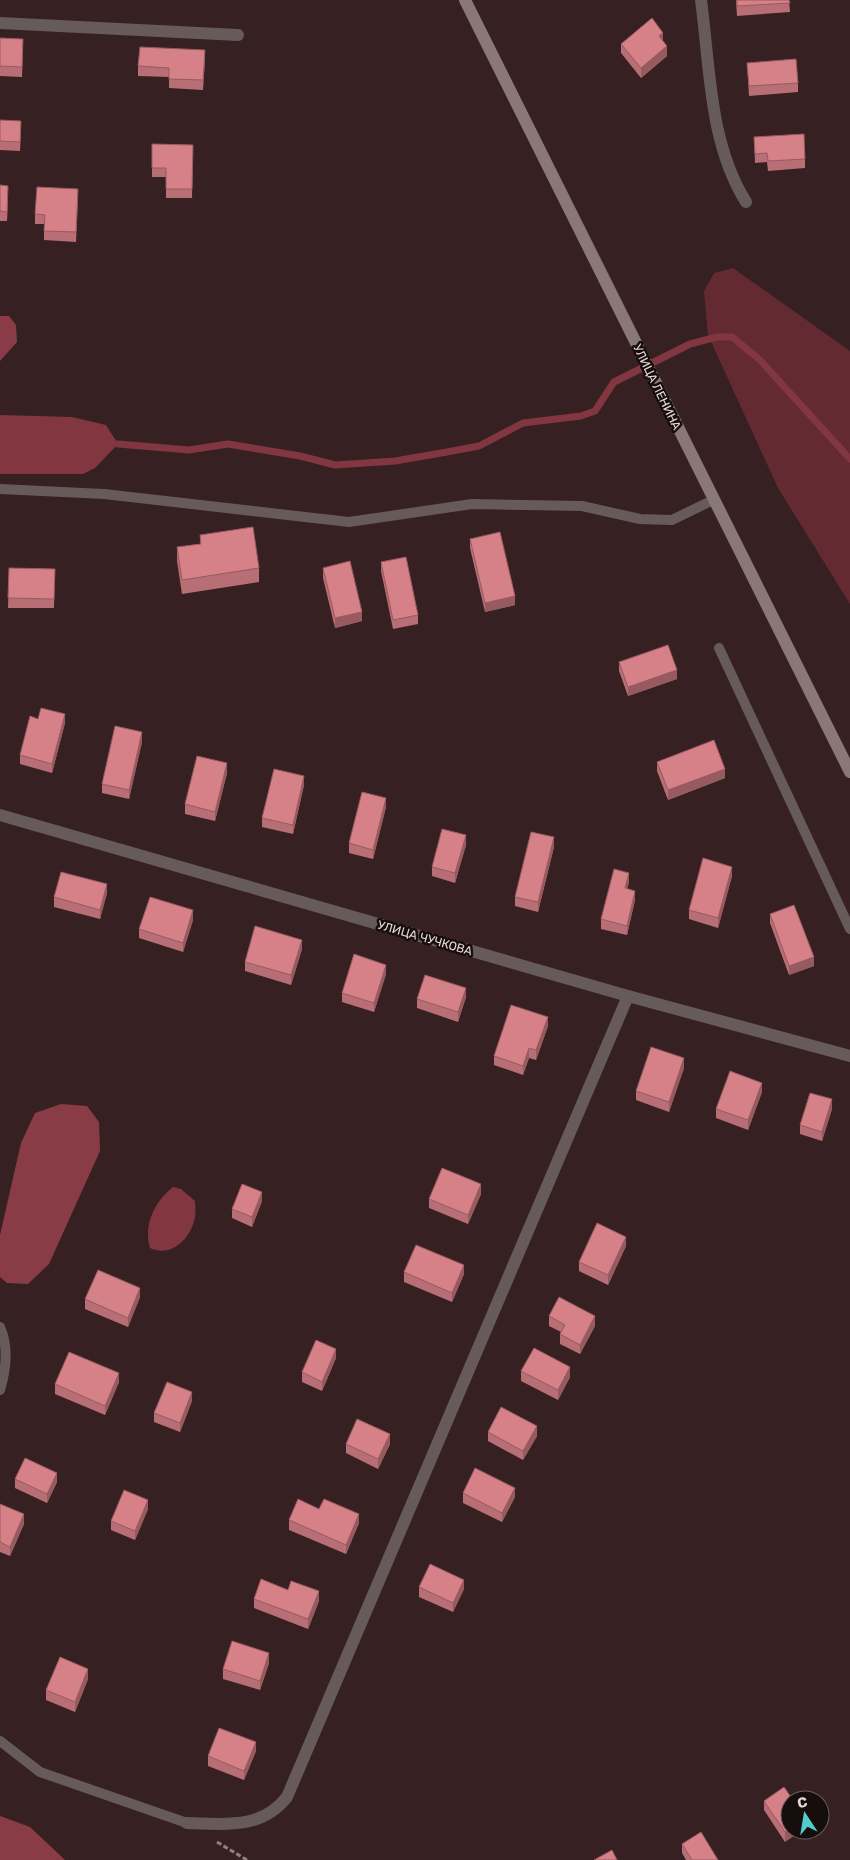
<svg xmlns="http://www.w3.org/2000/svg" width="850" height="1860" viewBox="0 0 850 1860" font-family="Rubik,sans-serif">
	<rect width="100%" height="100%" fill="#362022"/>
	<!-- green -->
	<path fill="#632a31" d="M733,268L850,351V604L778,488L708,335L704,291L714,273Z"/>
	<!-- forest -->
	<path fill="#893c46" d="M0,316H9L16,325L17,342L0,361Z
		M61,1104L87,1106L99,1122L100,1151L49,1264L28,1284L7,1283L0,1277V1235L21,1143L35,1113Z
		M0,1816L30,1827L65,1860H0Z"/>
	<!-- water -->
	<path fill="#823640" d="M0,415L72,417L106,425L118,444L95,468L83,474H0Z
		M173,1187L181,1189L195,1201C195,1206 196,1212 195,1217C191,1239 171,1258 150,1248C143,1225 155,1201 173,1187Z"/>
	<g fill="none" stroke-linecap="round" stroke-linejoin="round">
		<!-- stream -->
		<path stroke="#823640" stroke-width="7" d="M118,444L189,450L228,444L300,456L335,465L395,461L447,452L479,446L523,423L581,416L595,411L614,382L690,344L717,337H732L760,360L850,459"/>
		<!-- path -->
		<path stroke="#938182" stroke-width="3" stroke-dasharray="5 2.5" stroke-linecap="butt" d="M217,1842L247,1860"/>
		<!-- service -->
		<path stroke="#665a5b" stroke-width="10" d="M0,489L104,494L349,522L472,504L582,506L640,519L672,520L713,500
			M719,648L850,929
			M0,1327C9,1347 6,1370 0,1390
			M0,1741L40,1772L187,1823"/>
		<!-- minor -->
		<path stroke="#665a5b" stroke-width="12" d="M701,0C710,67 709,143 746,202
			M0,23L238,35
			M187,1823C224,1824 261,1830 287,1797L628,996"/>
		<!-- tertiary -->
		<path stroke="#665a5b" stroke-width="12" d="M0,815L628,996L850,1056"/>
		<!-- secondary -->
		<path stroke="#8a7778" stroke-width="12" d="M465,0L850,772"/>
	</g>
	<!-- wall -->
	<path fill="#b86e75" d="M736,0H789L790,12L737,16Z
		M0,38L23,48L22,77L0,76Z
		M663,42L667,56L641,78L621,53V44Z
		M205,60L203,90L169,88V77L138,76V66Z
		M747,63L798,83V92L749,96Z
		M0,120L21,131L20,151L0,150Z
		M754,137L805,159V168L768,171L767,162L755,163Z
		M152,144L193,145L192,198H166V177H152Z
		M0,185L8,195L7,221H0Z
		M78,199L76,242L44,240V224H35V214Z
		M200,535L259,568V582L182,594L177,561V547L200,544Z
		M470,539L515,605L485,612L470,548Z
		M381,562L418,615V624L393,629L381,571Z
		M9,568L55,569L54,608H8Z
		M323,568L362,621L335,628L323,578Z
		M619,662L677,679L628,696L619,671Z
		M38,719L65,723L52,773L20,764V755Z
		M142,742L129,799L102,793V784Z
		M657,762L725,778L668,800L657,771Z
		M227,773L215,821L185,814V804Z
		M304,785L293,834L262,827V818Z
		M386,807L373,859L349,853V843Z
		M466,845L455,883L432,876V867Z
		M554,847L538,912L515,906V897Z
		M732,876L718,928L689,919V910Z
		M629,882L627,889L635,900L627,935L601,929V919Z
		M107,893L100,919L54,907V897Z
		M770,914L814,966L789,975L770,923Z
		M193,920L183,952L139,938V929Z
		M302,949L291,985L245,971V962Z
		M386,974L374,1012L342,1002V993Z
		M466,997L458,1022L417,1008V999Z
		M548,1026L536,1060L529,1058L523,1075L494,1065V1056Z
		M684,1068L669,1112L636,1100V1091Z
		M762,1092L748,1130L716,1118V1109Z
		M832,1109L822,1141L800,1134V1125Z
		M481,1194L468,1224L429,1208V1199Z
		M262,1201L252,1227L232,1218V1209Z
		M626,1246L608,1285L579,1271V1262Z
		M404,1272L464,1274L452,1302L404,1282Z
		M140,1297L128,1327L85,1309V1299Z
		M549,1316L595,1326L580,1354L560,1344V1334L561,1332L549,1326Z
		M336,1358L322,1391L302,1382V1372Z
		M521,1371L570,1377L558,1400L521,1381Z
		M119,1382L105,1415L55,1394V1384Z
		M192,1401L180,1432L154,1422V1413Z
		M488,1432L537,1436L523,1460L488,1441Z
		M346,1444H390L378,1469L346,1453Z
		M15,1479L57,1482L47,1503L15,1488Z
		M463,1493L515,1497L502,1522L463,1503Z
		M0,1504L24,1524L10,1556L0,1552Z
		M148,1509L135,1540L111,1530V1521Z
		M319,1509L359,1523L346,1554L289,1530V1520Z
		M419,1587L464,1589L453,1612L419,1597Z
		M254,1599L319,1601L308,1629L254,1608Z
		M269,1663L260,1690L223,1679V1669Z
		M88,1679L75,1712L46,1700V1690Z
		M256,1751L244,1780L208,1766V1756Z
		M793,1800L785,1842L764,1810V1801Z
		M682,1844L718,1860H686L682,1853Z"/>
	<!-- shaded-wall -->
	<path fill="#965a5f" d="M663,33V42L659,36Z
		M667,46V56L641,78V68Z
		M8,186V195L7,221V212Z
		M515,596V605L485,612V603Z
		M362,612V621L335,628V618Z
		M677,670V679L628,696V687Z
		M65,714V723L52,773V764Z
		M142,732V742L129,799V790Z
		M227,763V773L215,821V812Z
		M725,769V778L668,800V790Z
		M304,776V785L293,834V825Z
		M386,798V807L373,859V850Z
		M466,835V845L455,883V873Z
		M554,837V847L538,912V902Z
		M732,867V876L718,928V918Z
		M629,873V882L625,898V888Z
		M107,884V893L100,919V910Z
		M635,891V900L627,935V926Z
		M193,910V920L183,952V943Z
		M302,940V949L291,985V975Z
		M814,957V966L789,975V966Z
		M386,965V974L374,1012V1003Z
		M466,988V997L458,1022V1012Z
		M548,1017V1026L536,1060V1050Z
		M529,1048V1058L523,1075V1066Z
		M684,1058V1068L669,1112V1102Z
		M762,1083V1092L748,1130V1120Z
		M832,1099V1109L822,1141V1132Z
		M481,1184V1194L468,1224V1215Z
		M262,1192V1201L252,1227V1217Z
		M626,1237V1246L608,1285V1275Z
		M464,1265V1274L452,1302V1293Z
		M140,1288V1297L128,1327V1318Z
		M595,1316V1326L580,1354V1345Z
		M336,1349V1358L322,1391V1382Z
		M570,1367V1377L558,1400V1390Z
		M119,1373V1382L105,1415V1406Z
		M192,1392V1401L180,1432V1423Z
		M537,1426V1436L523,1460V1451Z
		M390,1434V1444L378,1469V1459Z
		M57,1473V1482L47,1503V1494Z
		M515,1488V1497L502,1522V1513Z
		M148,1500V1509L135,1540V1531Z
		M24,1514V1524L10,1556V1547Z
		M359,1514V1523L346,1554V1545Z
		M464,1580V1589L453,1612V1603Z
		M319,1591V1601L308,1629V1619Z
		M269,1653V1663L260,1690V1681Z
		M88,1669V1679L75,1712V1702Z
		M256,1742V1751L244,1780V1771Z
		M790,1829V1830H803L785,1842V1832Z"/>
	<!-- building -->
	<path fill="#d68088" stroke="#965a5f" d="M737,0H789L790,3L737,6Z
		M652,18L663,33L659,36L667,46L641,68L621,44Z
		M0,38L23,39L22,67L0,66Z
		M140,47L205,50L203,80L169,79V68L138,66Z
		M796,59L798,83L749,86L747,63Z
		M0,120L21,121L20,142L0,141Z
		M804,134L805,159L768,161L767,153L755,154L754,137Z
		M152,144L193,145L192,189H166V168H152Z
		M0,185L8,186L7,212L0,211Z
		M37,187L78,189L76,232L44,231L45,215L35,214Z
		M253,527L259,568L182,580L177,547L201,544L200,535Z
		M500,532L515,596L485,603L470,539Z
		M406,557L418,615L393,620L381,562Z
		M350,561L362,612L335,618L323,568Z
		M9,568L55,569L54,599L8,598Z
		M668,645L677,670L628,687L619,662Z
		M41,708L65,714L52,764L20,755L30,716L38,719Z
		M115,726L142,732L129,790L102,784Z
		M714,740L725,769L668,790L657,762Z
		M197,756L227,763L215,812L185,804Z
		M274,769L304,776L293,825L262,818Z
		M362,792L386,798L373,850L349,843Z
		M442,829L466,835L455,873L432,867Z
		M531,832L554,837L538,902L515,897Z
		M703,858L732,867L718,918L689,910Z
		M614,869L629,873L625,888L635,891L627,926L601,919Z
		M61,872L107,884L100,910L54,897Z
		M150,897L193,910L183,943L139,929Z
		M794,905L814,957L789,966L770,914Z
		M255,926L302,940L291,975L245,962Z
		M354,954L386,965L374,1003L342,993Z
		M425,975L466,988L458,1012L417,999Z
		M511,1005L548,1017L536,1050L529,1048L523,1066L494,1056Z
		M651,1047L684,1058L669,1102L636,1091Z
		M730,1071L762,1083L748,1120L716,1109Z
		M810,1093L832,1099L822,1132L800,1125Z
		M442,1168L481,1184L468,1215L429,1199Z
		M242,1184L262,1192L252,1217L232,1209Z
		M597,1223L626,1237L608,1275L579,1262Z
		M416,1245L464,1265L452,1293L404,1272Z
		M98,1270L140,1288L128,1318L85,1299Z
		M559,1297L595,1316L580,1345L560,1334L565,1325L549,1316Z
		M316,1340L336,1349L322,1382L302,1372Z
		M534,1348L570,1367L558,1390L521,1371Z
		M69,1352L119,1373L105,1406L55,1384Z
		M167,1382L192,1392L180,1423L154,1413Z
		M501,1407L537,1426L523,1451L488,1432Z
		M357,1419L390,1434L378,1459L346,1444Z
		M25,1458L57,1473L47,1494L15,1479Z
		M475,1468L515,1488L502,1513L463,1493Z
		M124,1490L148,1500L135,1531L111,1521Z
		M298,1499L319,1509L324,1499L359,1514L346,1545L289,1520Z
		M0,1504L24,1514L10,1547L0,1542Z
		M430,1564L464,1580L453,1603L419,1587Z
		M261,1579L288,1590L291,1581L319,1591L308,1619L254,1599Z
		M232,1641L269,1653L260,1681L223,1669Z
		M60,1657L88,1669L75,1702L46,1690Z
		M219,1728L256,1742L244,1771L208,1756Z
		M784,1787L793,1800H790V1829L785,1832L764,1801Z
		M701,1832L718,1860H692L682,1844Z
		M612,1850L617,1860H594Z"/>
	<g text-anchor="middle" dominant-baseline="central" stroke-width="5" stroke-linejoin="round" paint-order="stroke">
		<!-- street labels -->
		<g font-size="12" fill="#e7d8d8" stroke="#160d0d">
			<text transform="translate(657 387) rotate(64)">УЛИЦА ЛЕНИНА</text>
			<text transform="translate(425 938) rotate(16)">УЛИЦА ЧУЧКОВА</text>
		</g>
	</g>
	<!-- north arrow -->
	<g transform="translate(805 1815) rotate(348)"><circle r="24" fill="#160d0d" stroke="#6a5e5e"/>
	<path d="M0-4L9 19L0 12L-9 19Z" fill="#52cdcc"/>
	<text y="-8" font-size="14" font-weight="bold" text-anchor="middle" fill="#e7d8d8">С</text>
	</g>
</svg>
